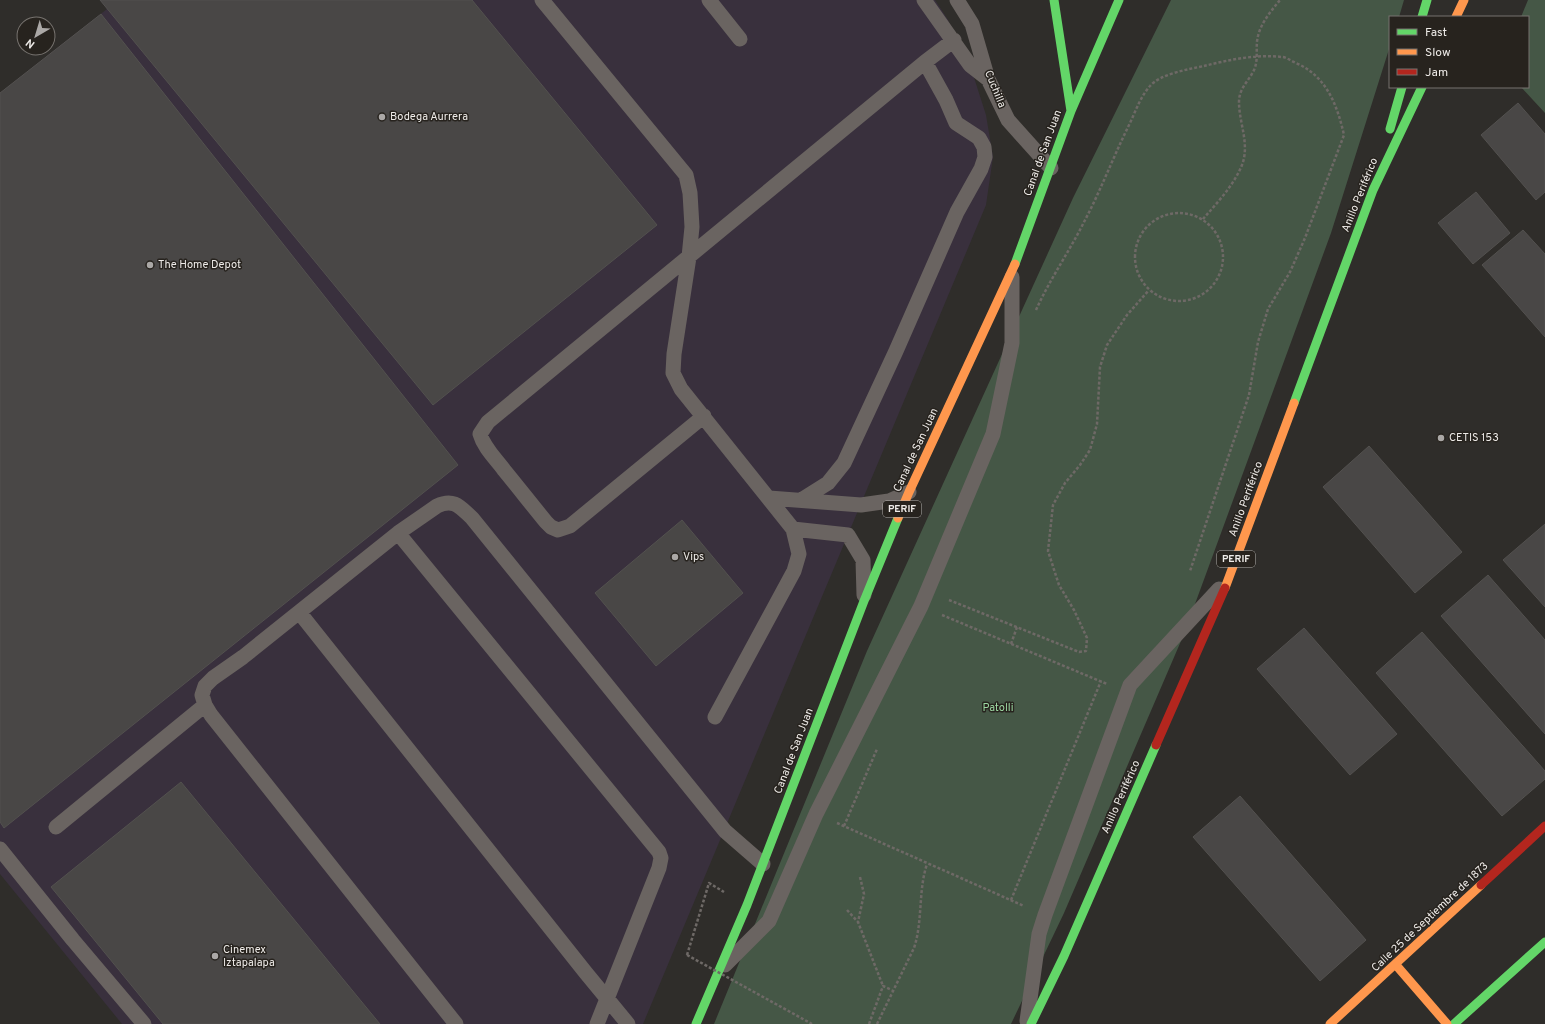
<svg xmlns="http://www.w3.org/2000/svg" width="1545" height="1024" viewBox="0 0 1545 1024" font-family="Overpass,sans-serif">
	<rect width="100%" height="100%" fill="#2f2d2a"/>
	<!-- commercial -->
	<path fill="#39303d" d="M100,0H935L948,20L970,65L986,115L993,157L986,205L643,1024H122L0,874V93L107,9Z"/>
	<!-- green -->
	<path fill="#455746" d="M1171,0H1404L1399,17H1390V46L1331,233L1184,634L1064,913L1011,1024H714L867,651L1073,198Z
		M1528,0H1545V113L1521,87H1528V17H1521Z"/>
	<!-- building -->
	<path fill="#494746" stroke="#53514f" d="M100,0H472L657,225L433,405Z
		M101,14L458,465L4,828L0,822V93Z
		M1518,103L1545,134V192L1536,200L1481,135Z
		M1476,192L1510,233L1473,264L1438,223Z
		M1523,230L1545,254V337L1482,265Z
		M1369,446L1462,552L1415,593L1323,487Z
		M682,520L743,593L656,666L595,593Z
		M1545,524V607L1503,560Z
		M1488,575L1545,640V734L1441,616Z
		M1304,628L1397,734L1350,775L1257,669Z
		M1422,632L1545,771V779L1502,816L1376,673Z
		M181,782L380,1024H163L51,887Z
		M1240,796L1366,940L1320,981L1193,837Z"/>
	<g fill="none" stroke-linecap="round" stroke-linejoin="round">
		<!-- path -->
		<path stroke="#6e6966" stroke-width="2.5" stroke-dasharray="3 2" stroke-linecap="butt" d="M1135 257a44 44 0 1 1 88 0a44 44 0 1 1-88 0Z
			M1203,219C1217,203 1234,185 1242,165C1250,144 1239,123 1239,102C1239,88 1249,81 1254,70C1259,59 1255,47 1258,36C1261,23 1271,11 1280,0
			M1036,310C1050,279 1069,252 1084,222C1101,190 1114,155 1130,123C1136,110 1141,96 1150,86C1160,74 1189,69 1204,66C1228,60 1256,54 1282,57C1286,57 1291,61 1296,63C1326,76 1337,104 1344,135L1305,238L1290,272L1268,309L1258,342L1249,395L1190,571
			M949,600L1079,652L1086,651L1087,638L1074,610L1059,585L1048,551L1053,505L1065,483L1080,465L1090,450L1097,424L1100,367L1107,345L1127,315L1149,290
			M942,615L1107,684
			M1011,644L1017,627
			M837,823L1024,906
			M844,826L877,749
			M860,877L864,894L858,922L883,986
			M1011,900L1101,681
			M847,910L858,922
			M687,955L709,883L724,892
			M869,1024L883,986L892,990
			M877,1024L914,948C923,921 918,891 927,864"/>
		<!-- lane -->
		<path stroke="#6a6461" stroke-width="15" d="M542,0L686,175L690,193L692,227L689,257L674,354L673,373L681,389L793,529L799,554L794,571L715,717
			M709,0L740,39
			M924,0L970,65L988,79
			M957,0L972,24L988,79L1008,120L1051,168
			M704,416L570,526L558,530L551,527L546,522C532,505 518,487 504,470C496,459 484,448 480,434L488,422L925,62L954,40
			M769,498L861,505L889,501L909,492
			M801,500L828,483L844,463L896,351L957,212L981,169L985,157L984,147L979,138L956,123L946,100L925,62
			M793,529L848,535L863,560L864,595
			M398,533L659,852L661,858L659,868L597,1024
			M299,612L586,973L628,1024
			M56,827L205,705
			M0,849L73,940L144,1024
			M725,965L769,921L816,814L921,606L993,434L1012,343V277
			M1027,1021L1039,934L1045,915L1130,685L1219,589
			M456,1024L211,715L205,705L202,695L205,686L213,678L243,657L398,533L437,506C454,498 460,507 472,518L725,831L763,864"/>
		<!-- fast -->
		<path stroke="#63d668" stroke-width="9" d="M1054,0L1071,111
			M1422,17L1427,0
			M1390,129L1402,87
			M1015,264L1071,111L1119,0
			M1294,403L1373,190L1422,87
			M696,1024L747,905L864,601L898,518
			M1031,1024L1064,956L1156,745
			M1454,1024L1545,942"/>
		<!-- slow -->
		<path stroke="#ff974d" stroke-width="9" d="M1456,17L1464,0
			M898,518L909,492L1015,264
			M1225,588L1294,403
			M1396,965L1447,1024
			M1330,1024L1481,885"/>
		<!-- jam -->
		<path stroke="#b3261e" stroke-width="9" d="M1156,745L1225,588
			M1481,885L1545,826"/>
		<!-- path-bridge -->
		<path stroke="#6e6966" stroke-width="2.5" stroke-dasharray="3 2" stroke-linecap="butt" d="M687,955L812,1024"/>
	</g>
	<!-- markers -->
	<g fill="#aba8a6" stroke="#27231e" stroke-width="1.5">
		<circle cx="382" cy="117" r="4"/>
		<circle cx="150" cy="265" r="4"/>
		<circle cx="1441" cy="438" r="4"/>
		<circle cx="675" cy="557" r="4"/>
		<circle cx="215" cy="956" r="4"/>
	</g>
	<g text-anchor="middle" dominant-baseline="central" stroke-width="3" stroke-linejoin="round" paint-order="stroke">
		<!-- shield labels -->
		<g fill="#27231e" stroke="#b2afab" stroke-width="1">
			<rect x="883" y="501" width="38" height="16" rx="3"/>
			<rect x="1217" y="551" width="38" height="16" rx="3"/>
		</g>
		<g font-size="10" font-weight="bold" fill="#eeebe8">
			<text x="902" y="509">PERIF</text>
			<text x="1236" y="559">PERIF</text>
		</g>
		<!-- street labels -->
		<g font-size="11" fill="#eeebe8" stroke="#27231e">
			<text transform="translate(995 89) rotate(68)">Cuchilla</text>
			<text transform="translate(1043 153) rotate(-70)">Canal de San Juan</text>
			<text transform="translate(1360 195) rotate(-68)">Anillo Periférico</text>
			<text transform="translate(916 450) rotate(-65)">Canal de San Juan</text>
			<text transform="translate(1246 499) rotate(-70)">Anillo Periférico</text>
			<text transform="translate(794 751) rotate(-69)">Canal de San Juan</text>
			<text transform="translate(1121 797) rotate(-66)">Anillo Periférico</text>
			<text transform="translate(1430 917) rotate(-43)">Calle 25 de Septiembre de 1873</text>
		</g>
		<!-- poi labels -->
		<g font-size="11" fill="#eeebe8" stroke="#27231e" text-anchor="start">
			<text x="390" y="117">Bodega Aurrera</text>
			<text x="158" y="265">The Home Depot</text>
			<text x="1449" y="438">CETIS 153</text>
			<text x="683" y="557">Vips</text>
			<text x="223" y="950">Cinemex<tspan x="223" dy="13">Iztapalapa</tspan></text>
		</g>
		<!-- park labels -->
		<g font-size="11" fill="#9cd8a2" stroke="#27231e">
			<text x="998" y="708">Patolli</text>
		</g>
	</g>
	<!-- legend -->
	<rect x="1389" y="16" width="140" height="72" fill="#27231e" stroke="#77736f"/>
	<rect x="1397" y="29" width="20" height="6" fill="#63d668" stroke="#77736f"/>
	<text x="1425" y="36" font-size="12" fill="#eeebe8">Fast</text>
	<rect x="1397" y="49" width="20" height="6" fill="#ff974d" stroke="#77736f"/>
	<text x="1425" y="56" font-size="12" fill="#eeebe8">Slow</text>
	<rect x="1397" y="69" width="20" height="6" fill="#b3261e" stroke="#77736f"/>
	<text x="1425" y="76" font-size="12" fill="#eeebe8">Jam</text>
	<!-- north arrow -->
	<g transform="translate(36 36) rotate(218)"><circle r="19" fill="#27231e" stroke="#77736f"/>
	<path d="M0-3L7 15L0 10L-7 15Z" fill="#aba8a6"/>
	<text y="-6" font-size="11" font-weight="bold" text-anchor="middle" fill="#eeebe8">N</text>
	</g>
</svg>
